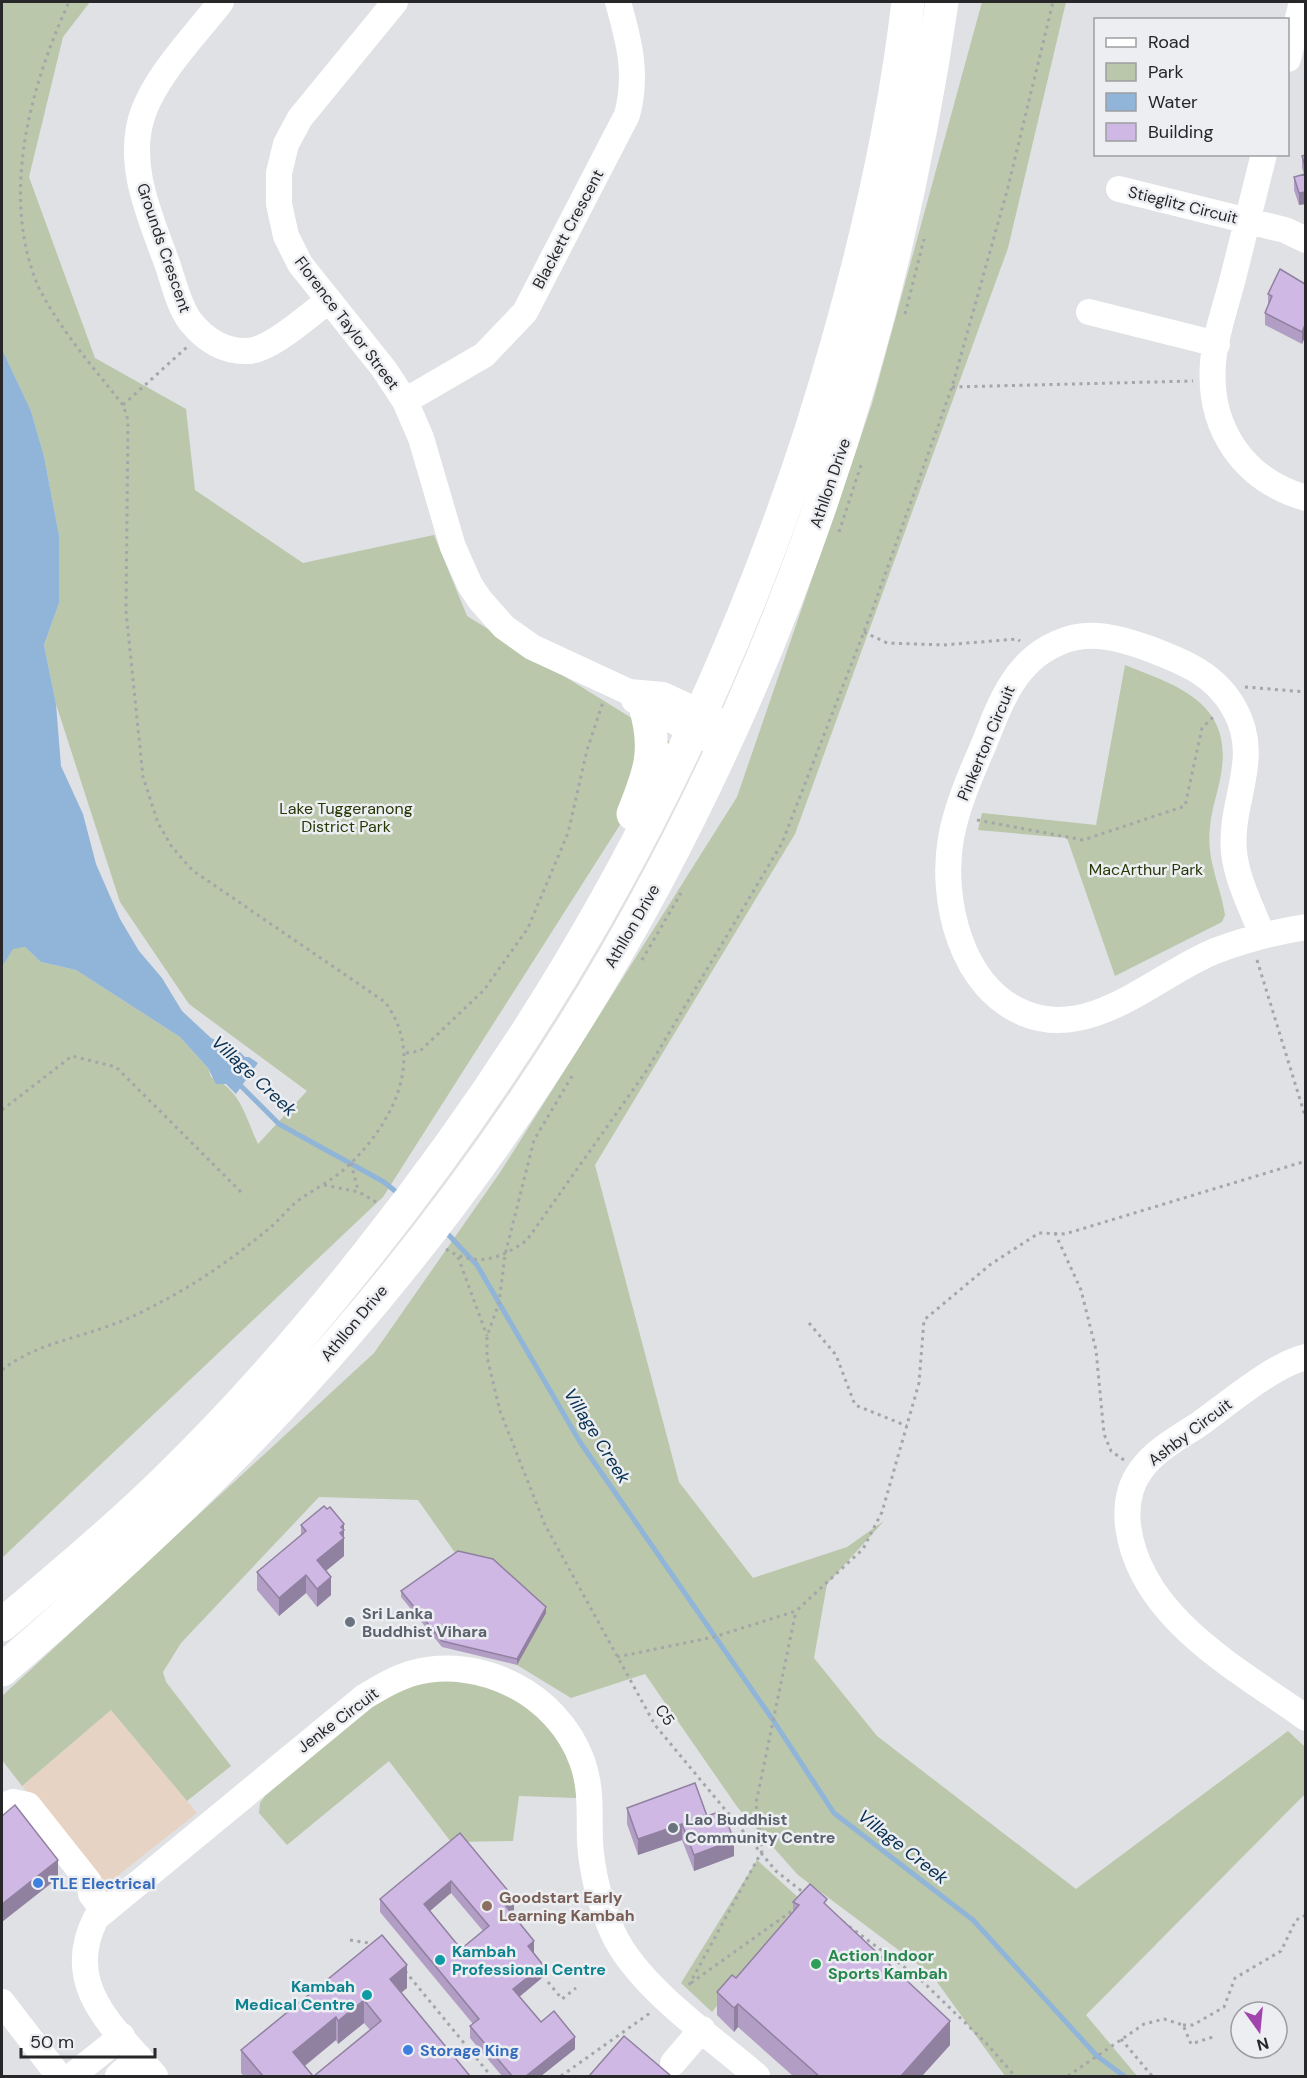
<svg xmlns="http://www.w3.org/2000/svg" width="1307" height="2078" viewBox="0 0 1307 2078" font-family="'DM Sans',sans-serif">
	<rect width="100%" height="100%" fill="#dfe1e4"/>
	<!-- commercial -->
	<path fill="#e7d3c4" d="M111,1710L197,1813L102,1888L22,1786Z"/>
	<!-- green -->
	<path fill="#bac7aa" d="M2,2H90L63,37L29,177L95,358L186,409L195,490L303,563L434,535L467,616L672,743L383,1197L2,1558V967L13,948L25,947L41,962L76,970L180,1037L208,1068L211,1077C241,1090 245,1116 258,1144L307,1091L189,1004L120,902L56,704L44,645L59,603V535L44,456L31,411L2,349Z
		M982,2H1066L1008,248L795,834L595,1165L679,1482L753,1578L847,1547L884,1521L827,1584L814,1658L877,1736L1076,1889L1288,1731L1305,1747V1794L1086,2015L1137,2076H1005L932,1975L798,1875L738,1808L645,1674L571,1698L517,1665L458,1557L418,1500L319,1497L181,1643L163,1672L166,1682L231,1766L187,1801L111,1710L22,1786L2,1760V1696L374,1353L501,1171L737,797L872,404Z
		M1125,665C1175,685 1230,701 1222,767C1220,787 1212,806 1210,826C1206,861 1220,883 1225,915L1222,922L1115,976L1067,838L978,830L982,813L1096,825Z
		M437,1680C448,1680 460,1679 470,1681C512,1688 546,1718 566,1754C573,1767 579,1784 576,1798L519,1796L513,1841L451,1842L389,1761L287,1845L259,1813L260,1803L265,1796L376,1704L402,1689Z
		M757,1860L801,1900L712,2012L681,1983Z"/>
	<!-- water -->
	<path fill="#91b5d9" d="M2,349L31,411L44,456L59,535V603L44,645L56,704L61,766L83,814L96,864L120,919L139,951L162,978L182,1011L211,1038L238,1050L245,1057H249L258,1063L236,1094L226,1084H216L208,1068L180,1037L76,970L41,962L25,947L13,949L2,967Z"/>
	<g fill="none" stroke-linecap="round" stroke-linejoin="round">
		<!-- stream -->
		<path stroke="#91b5d9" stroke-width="5" d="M238,1083L279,1124L384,1182L400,1195
			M444,1230L477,1265L580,1442L773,1720L834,1813L973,1920L1097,2056L1124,2076"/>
		<!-- path -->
		<path stroke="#a5a6a9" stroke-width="3" stroke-dasharray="3 4.5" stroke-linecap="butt" d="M905,314L924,239
			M952,387L1193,381
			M123,405L187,347
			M839,532L862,462
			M864,632L887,643L943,645L1017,639L1020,641
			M1245,687L1306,692
			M977,820L1083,840L1185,806L1202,728L1214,716
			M642,960L681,893
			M1257,960L1306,1119
			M406,1053L420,1051L484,990L528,928L568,833L587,750L603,702
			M572,1076L534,1140L505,1255L499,1303L487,1336V1357L500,1411L545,1525L655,1725L776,1871L804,1893
			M2,1110L72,1056L116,1067L244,1195
			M351,1163L358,1190
			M324,1185L359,1192L376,1202
			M1055,1233L1081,1290L1096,1350L1104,1434L1111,1451L1124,1460
			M446,1249C475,1268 501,1259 527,1240L647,1070L782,843L872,611L952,387L1007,191L1053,2
			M458,1257L487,1336
			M809,1323L836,1355L855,1405L907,1426
			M2,1370C35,1344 75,1339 114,1324C131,1318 148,1309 163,1301C201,1281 240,1253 272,1226C280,1219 287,1210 295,1203C313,1189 334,1180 350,1164C394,1121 426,1057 385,1002L192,870L172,847L158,823L143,777L126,611L128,420L123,405C93,367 60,330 38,286C0,196 30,87 69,2
			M617,1657L714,1637L796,1611L863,1549L882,1512L919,1383L924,1320L991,1264L1039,1233L1065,1234L1306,1161
			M843,1922L918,1977L986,2043L1015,2076
			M350,1940L375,1944
			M405,1971L491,2076
			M548,1982L562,1999L576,1988
			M691,1983L796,1908
			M689,1985L762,1851L756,1803L796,1611
			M1183,2025H1193L1224,2007L1235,1978L1281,1951L1296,1920L1306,1915
			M1121,2039L1152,2076
			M561,2076L650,2013
			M1068,2076L1144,2024L1164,2019L1183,2025L1191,2044L1216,2036"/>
		<!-- minor -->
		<path stroke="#fff" stroke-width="26" d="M221,2C196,34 157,74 143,113C125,165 151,218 168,266C174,284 179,306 190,321C205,340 224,352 248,351C271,350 309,315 328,301
			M395,2L300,118L286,144L279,173V204L286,236L300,264L384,369L405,401L421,438L453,547L470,585L480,600L504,627L532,647L629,692L663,695L717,720
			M1288,59L1302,2
			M1264,154C1254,194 1244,234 1234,274C1227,303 1215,334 1213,363C1208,428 1243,480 1306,498
			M1119,189L1285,230L1306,240
			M1089,312L1217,344
			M405,401L484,355L525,312L627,115C638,74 629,41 618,2
			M634,700L708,739
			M1262,935C1252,908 1237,881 1234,852C1229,800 1263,759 1234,708C1215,674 1184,662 1150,649C1120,638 1089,629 1058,643C1015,661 1000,703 984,744C971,774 957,805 951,838C940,900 961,989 1026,1014C1093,1040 1156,975 1215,951C1244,940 1274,932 1306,927
			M1306,1357C1274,1364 1226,1405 1198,1425C1178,1438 1155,1450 1141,1470C1129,1486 1126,1507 1128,1526C1140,1618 1238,1669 1306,1718
			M2,1806L13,1802L28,1805L89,1882L91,1894L104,1911
			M2,2002L59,2076
			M673,2063L702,2029
			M72,2076L122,2036
			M118,2076L139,2057
			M155,2076C115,2028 61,1986 96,1918L364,1697C379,1688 395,1678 413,1673C480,1655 558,1694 582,1761C592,1788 589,1814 590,1842C592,1874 600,1904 613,1933C638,1987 713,2038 757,2076"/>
		<!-- major -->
		<path stroke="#fff" stroke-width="33" d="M633,814C650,772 658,750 645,706
			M2,1625C57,1578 114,1531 166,1480C239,1409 307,1331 370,1251C566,1005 714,729 811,430C855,291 891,147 908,2
			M2,1670C124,1565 242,1455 347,1333C673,955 871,493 942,2"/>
	</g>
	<!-- wall -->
	<path fill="#b29ec4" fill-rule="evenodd" d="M1305,155V204L1299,205L1294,190V177L1304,174L1302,168V156Z
		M1305,284L1302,344L1265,325V313L1268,306V294Z
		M327,1509L344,1542V1556L326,1571L331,1595L317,1607L306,1593L279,1616L257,1590V1572L301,1535V1525Z
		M401,1591L546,1613L517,1665L442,1647L401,1597Z
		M627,1808L707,1816L734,1856L694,1871L682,1840L638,1855L627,1824Z
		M460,1833L514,1910L511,1912L534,1953L543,1977L519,1997L541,2022L575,2049L541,2076H502L470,2038V2026L473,2024L380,1912V1899ZM451,1893L483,1931L461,1949L430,1911Z
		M793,1902L827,1906L950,2045L922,2076H793L738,2027L734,2032L717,2015V1992L736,1978L793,1912Z
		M382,1935L407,1988L401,1992L470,2076L370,2030L364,2023L338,2044L336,2040L305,2066L313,2076H244L241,2073V2050Z"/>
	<!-- shaded-wall -->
	<path fill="#9181a0" d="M1305,192V204L1299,205V193Z
		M1305,325V337L1302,344V332Z
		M344,1524V1556L317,1578V1560L341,1527Z
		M306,1575V1593L279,1616V1598Z
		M331,1577V1595L317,1607V1589Z
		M546,1607V1613L517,1665V1659Z
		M682,1824V1840L638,1855V1839Z
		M734,1840V1856L694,1871V1855Z
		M58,1860V1878L2,1922V1904Z
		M451,1881V1893L424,1916V1904Z
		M514,1898V1910L505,1917V1905Z
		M534,1941V1953L528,1958V1946Z
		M407,1965V1988L390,2002V1979Z
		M543,1965V1977L513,2002V1989Z
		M364,2000V2023L338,2044V2021Z
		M738,2004V2027L734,2032V2008Z
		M336,2017V2040L293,2075V2052Z
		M950,2021V2045L922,2076H901Z
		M575,2037V2049L541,2076H526Z"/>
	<!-- building -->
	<path fill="#cfb8e4" stroke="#9181a0" stroke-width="1.5" fill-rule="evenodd" d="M1305,155V166L1302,156Z
		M1305,174V192L1299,193L1294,177Z
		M1280,269L1305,284V325L1302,332L1265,313L1272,296L1268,294Z
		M324,1506L327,1509L330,1507L344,1524L341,1527L344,1530L340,1533L344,1538L317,1560L331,1577L317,1589L306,1575L279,1598L257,1572L306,1531L301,1525Z
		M458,1551L493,1559L546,1607L517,1659L442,1641L401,1591Z
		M695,1783L707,1816L719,1812L721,1818L725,1817L734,1840L694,1855L682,1824L638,1839L627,1808Z
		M15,1805L58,1860L2,1904V1816Z
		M460,1833L514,1898L505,1905L534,1941L528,1946L543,1965L513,1989L541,2022L554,2011L575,2037L526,2076H512L470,2026L479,2019L380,1899ZM451,1881L489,1926L461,1949L424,1904Z
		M810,1884L827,1899L824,1903L950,2021L901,2076H819L738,2004L734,2008L717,1992L732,1975L736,1978L799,1905L793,1902Z
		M382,1935L407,1965L390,1979L470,2076H314L381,2021L364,2000L338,2021L336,2017L293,2052L313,2076H263L241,2050Z
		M624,2036L671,2076H589Z"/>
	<!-- markers -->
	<g fill="#6b7280" stroke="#eceef1" stroke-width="2">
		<circle cx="350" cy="1622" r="6"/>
		<circle cx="673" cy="1828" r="6"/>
	</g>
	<g fill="#3f7fe0" stroke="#eceef1" stroke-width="2">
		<circle cx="38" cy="1883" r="6"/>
		<circle cx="408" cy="2050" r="6"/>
	</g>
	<circle fill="#8d6e63" stroke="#eceef1" stroke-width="2" cx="487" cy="1906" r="6"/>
	<g fill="#0f9aa8" stroke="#eceef1" stroke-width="2">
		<circle cx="440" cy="1960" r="6"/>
		<circle cx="367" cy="1995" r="6"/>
	</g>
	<circle fill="#2e9e5b" stroke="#eceef1" stroke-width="2" cx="816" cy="1964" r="6"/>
	<g text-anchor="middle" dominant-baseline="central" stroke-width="5" stroke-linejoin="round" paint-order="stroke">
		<!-- street labels -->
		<g font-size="16" fill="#272729" stroke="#eceef1">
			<text transform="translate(1183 205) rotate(14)">Stieglitz Circuit</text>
			<text transform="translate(568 229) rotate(-62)">Blackett Crescent</text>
			<text transform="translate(164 248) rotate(71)">Grounds Crescent</text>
			<text transform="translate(347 323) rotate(53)">Florence Taylor Street</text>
			<text transform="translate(830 483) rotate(-71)">Athllon Drive</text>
			<text transform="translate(986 743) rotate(-67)">Pinkerton Circuit</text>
			<text transform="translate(632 926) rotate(-60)">Athllon Drive</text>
			<text transform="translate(354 1323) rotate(-50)">Athllon Drive</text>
			<text transform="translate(1190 1432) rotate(-37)">Ashby Circuit</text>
			<text transform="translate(665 1715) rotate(56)">C5</text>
			<text transform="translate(338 1720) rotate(-37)">Jenke Circuit</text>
		</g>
		<!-- park labels -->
		<g font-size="16" fill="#273805" stroke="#eceef1">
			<text x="346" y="808">Lake Tuggeranong<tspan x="346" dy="18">District Park</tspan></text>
			<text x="1146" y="869">MacArthur Park</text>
		</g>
		<!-- worship labels -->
		<g font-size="16" font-weight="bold" fill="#5b616d" stroke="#eceef1" text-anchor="start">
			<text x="362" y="1613">Sri Lanka<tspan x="362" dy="18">Buddhist Vihara</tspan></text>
			<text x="685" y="1819">Lao Buddhist<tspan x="685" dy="18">Community Centre</tspan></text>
		</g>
		<!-- shop labels -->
		<g font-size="16" font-weight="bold" fill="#366cbe" stroke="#eceef1" text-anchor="start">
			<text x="50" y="1883">TLE Electrical</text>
			<text x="420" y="2050">Storage King</text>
		</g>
		<!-- education labels -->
		<g font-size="16" font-weight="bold" fill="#785e54" stroke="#eceef1" text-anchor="start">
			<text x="499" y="1897">Goodstart Early<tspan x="499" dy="18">Learning Kambah</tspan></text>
		</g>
		<!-- culture labels -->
		<g font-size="16" font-weight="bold" fill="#0d838f" stroke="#eceef1" text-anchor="start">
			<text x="452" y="1951">Kambah<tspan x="452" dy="18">Professional Centre</tspan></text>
			<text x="355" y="1986" text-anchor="end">Kambah<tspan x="355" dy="18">Medical Centre</tspan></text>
		</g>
		<!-- leisure labels -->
		<g font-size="16" font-weight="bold" fill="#27864d" stroke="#eceef1" text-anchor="start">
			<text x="828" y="1955">Action Indoor<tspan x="828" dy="18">Sports Kambah</tspan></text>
		</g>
		<!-- water labels -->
		<g font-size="18" font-style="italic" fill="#062f51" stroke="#eceef1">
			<text transform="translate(254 1076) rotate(43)">Village Creek</text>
			<text transform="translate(597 1436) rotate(58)">Village Creek</text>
			<text transform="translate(903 1847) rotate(38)">Village Creek</text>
		</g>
	</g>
	<!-- border -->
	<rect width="1307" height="2078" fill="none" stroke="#272729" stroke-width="6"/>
	<!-- legend -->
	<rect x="1094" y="18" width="195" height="138" fill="#eceef1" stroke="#9d9ea1" stroke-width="1.5"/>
	<rect x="1106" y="38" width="30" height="9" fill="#ffffff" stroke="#9d9ea1" stroke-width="1.5"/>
	<text x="1148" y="48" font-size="18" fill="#272729">Road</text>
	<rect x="1106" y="63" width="30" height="18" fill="#bac7aa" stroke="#9d9ea1" stroke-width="1.5"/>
	<text x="1148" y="78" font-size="18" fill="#272729">Park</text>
	<rect x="1106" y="93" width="30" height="18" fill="#91b5d9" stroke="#9d9ea1" stroke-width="1.5"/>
	<text x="1148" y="108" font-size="18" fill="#272729">Water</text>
	<rect x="1106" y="123" width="30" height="18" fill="#cfb8e4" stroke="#9d9ea1" stroke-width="1.5"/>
	<text x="1148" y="138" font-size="18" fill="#272729">Building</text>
	<!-- north arrow -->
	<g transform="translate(1259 2030) rotate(165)"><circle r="28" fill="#eceef1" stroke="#9d9ea1" stroke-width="1.5"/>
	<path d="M0-4.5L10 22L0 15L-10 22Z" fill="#a244ae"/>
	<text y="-9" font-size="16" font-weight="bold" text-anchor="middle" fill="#272729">N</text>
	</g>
	<!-- scale -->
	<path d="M21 2048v9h134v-9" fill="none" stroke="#272729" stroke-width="3"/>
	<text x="30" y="2048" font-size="18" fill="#272729" stroke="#eceef1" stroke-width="4.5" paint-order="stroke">50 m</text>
</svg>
